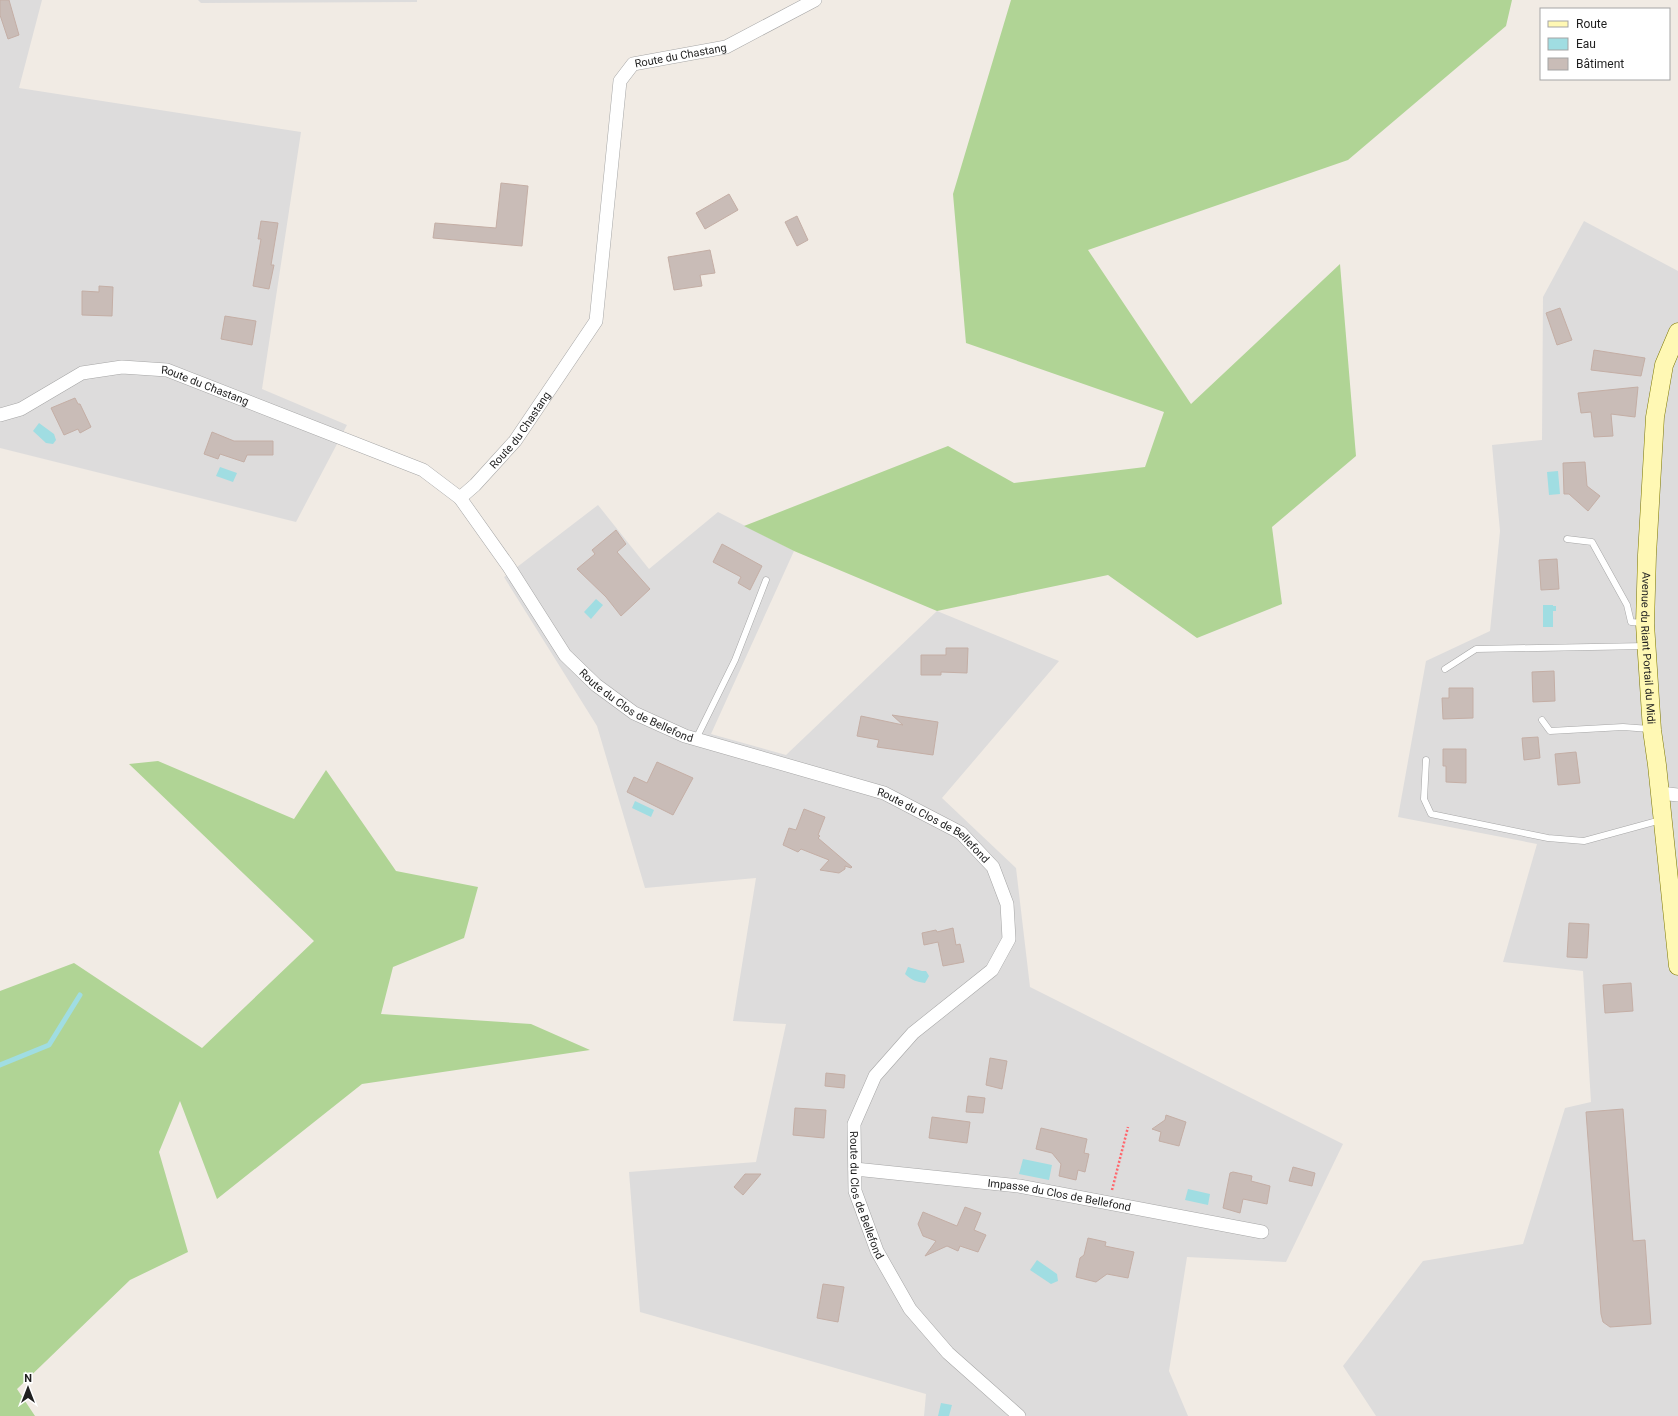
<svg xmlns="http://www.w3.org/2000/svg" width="1678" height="1416" viewBox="0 0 1678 1416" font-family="Roboto,sans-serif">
	<rect width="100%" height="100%" fill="#f1ebe4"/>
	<!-- residential -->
	<path fill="#dddcdc" d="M0,0H42L19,88L301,132L262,389L347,425L296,522L0,448Z
		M198,0H417V2L201,3Z
		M1584,221L1678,271V1416H1376L1343,1366L1423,1261L1523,1244L1565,1108L1591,1102L1583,971L1503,962L1537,844L1398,817L1426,661L1490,631L1500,531L1492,445L1542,440L1543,297Z
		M598,505L649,569L718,512L794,551L711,734L786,755L937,611L1059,661L942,798L1016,868L1030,987L1343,1144L1286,1262L1187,1257L1169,1371L1188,1416H924L926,1394L640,1312L629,1172L756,1162L786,1024L733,1021L756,878L645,888L597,726L504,577Z"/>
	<!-- forest -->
	<path fill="#b0d495" d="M1011,0H1512L1506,26L1348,160L1088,250L1191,404L1340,264L1356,456L1272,527L1282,604L1197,638L1108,575L937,611L794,551L744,526L948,446L1014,483L1145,467L1164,412L966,343L953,194Z
		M158,761L294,819L326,770L396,871L478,887L464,938L393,967L381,1014L531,1024L590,1050L362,1084L217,1199L180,1101L159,1152L188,1252L130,1280L17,1389L35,1416H0V991L74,963L202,1048L314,941L129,764Z"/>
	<!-- water -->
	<path fill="#a0dde2" d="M39,423L54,434L56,440L53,444L46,443L33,431Z
		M220,467L237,473L233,482L216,476Z
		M1558,471L1560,494L1549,495L1547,472Z
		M596,599L603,605L591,619L584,612Z
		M1543,605H1553V606H1556V611H1553V627H1543Z
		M635,801L654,810L651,817L632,808Z
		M908,967L922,971H926L929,976L925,983C917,982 911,980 905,974Z
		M1023,1159L1052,1165L1049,1180L1019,1174Z
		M1188,1189L1210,1194L1208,1205L1185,1200Z
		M1037,1260L1057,1274L1058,1281L1051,1284L1030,1270Z
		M941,1403L952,1405L949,1416H938Z"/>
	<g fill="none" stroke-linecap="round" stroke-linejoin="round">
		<!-- stream -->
		<path stroke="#a0dde2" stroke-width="5" d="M0,1065L49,1045L80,995"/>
	</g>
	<!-- building -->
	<path fill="#c9bcb7" stroke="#c4aea5" d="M0,0H9L19,35L8,39L0,15Z
		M501,183L528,186L522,246L433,238L435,223L496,228Z
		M729,194L738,210L705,229L696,213Z
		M797,216L808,240L797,246L785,222Z
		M261,221L278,223L271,265H274L269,289L253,286L261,239H258Z
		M710,250L715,273L700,275L702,286L674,290L668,257Z
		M99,286L113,287L112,316L82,315V291L99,292Z
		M1560,308L1572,340L1557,345L1546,313Z
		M225,316L256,321L252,345L221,339Z
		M1594,350L1645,358L1641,376L1591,370Z
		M1638,387L1635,417L1611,414L1613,436L1594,437L1591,412L1581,413L1578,393Z
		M75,398L78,404H80L91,427L80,433L78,429L64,435L51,408Z
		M212,432L234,441H273V455H247L244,462L220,454L218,459L204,454Z
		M1585,462L1587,486L1600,496L1588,511L1569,494H1564L1563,463Z
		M616,530L626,544L617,552L650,589L621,616L606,597L577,569L595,554L592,550Z
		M722,544L762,566L750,590L738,583L741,577L713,562Z
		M1557,559L1559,589L1541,590L1539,560Z
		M946,648H968L967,673L941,672V675H921V655H946Z
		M1554,671L1555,701L1533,702L1532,672Z
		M1449,688H1473V718L1443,719L1442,698H1449Z
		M892,715L938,722L933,755L877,747L879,740L857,736L861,716L903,725Z
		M1538,737L1540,758L1524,760L1522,738Z
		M1443,749H1466V783L1446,782V766H1443Z
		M1576,752L1580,783L1558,785L1555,754Z
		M657,762L693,778L673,815L627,792L634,777L647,783Z
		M804,809L825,817L818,835L820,836L818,838L852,867L851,868L845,866V869L839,873L820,870L829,860L801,849L798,852L783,845L789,828L796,830Z
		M1569,923L1589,924L1587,958L1567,957Z
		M953,928L956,945L960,944L964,962L943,966L938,942L924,945L922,933L936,930L937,932Z
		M1631,983L1633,1011L1605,1013L1603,985Z
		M990,1058L1007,1061L1002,1089L986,1085Z
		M826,1073L845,1075L844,1088L825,1086Z
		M968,1096L985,1098L983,1113L966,1112Z
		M795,1108L826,1110L824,1138L793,1135Z
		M1623,1109L1633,1241L1645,1240L1651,1324L1610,1327L1603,1322L1601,1314L1586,1112Z
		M1166,1115L1186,1122L1179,1146L1159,1141L1161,1132L1152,1129L1165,1120Z
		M932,1117L970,1122L967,1143L929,1138Z
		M1041,1128L1087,1139L1084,1153L1089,1154L1085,1172L1078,1170L1076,1180L1059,1176L1061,1164L1052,1153L1036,1149Z
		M1293,1167L1315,1173L1312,1186L1289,1181Z
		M1233,1172L1252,1176L1251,1181L1270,1186L1267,1204L1243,1199L1240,1213L1223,1208L1230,1173Z
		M745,1174H761L743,1195L734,1187Z
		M965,1207L981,1213L974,1230L986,1235L978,1252L960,1246L958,1251L947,1246L925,1256L936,1241L923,1236L918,1224L923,1212L957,1226Z
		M1088,1238L1106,1242L1105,1246L1134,1252L1128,1278L1107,1274L1096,1282L1076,1277L1080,1258L1084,1255Z
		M823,1284L844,1287L838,1322L817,1318Z"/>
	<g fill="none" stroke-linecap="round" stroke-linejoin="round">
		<!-- lane casing -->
		<g stroke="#a6a6a6" stroke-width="7">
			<path id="lane" d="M1567,539L1592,542L1627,605L1631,622L1643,623
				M1445,669L1476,649L1646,646
				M1542,720L1550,731L1623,727L1650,729
				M696,739L735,660L766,580
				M1426,760L1424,799L1431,814L1548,838L1584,841L1661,820"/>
		</g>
		<!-- street casing -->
		<g stroke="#a6a6a6" stroke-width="14">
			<g id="street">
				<path id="s1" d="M0,415L21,409L82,373L122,367L167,370L423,470L460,498L509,567L565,655L596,685L634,713L685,736L884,793L961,833L993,867L1007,904L1009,939L992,970L913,1033L875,1076L854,1124L855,1191L877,1251L910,1309L948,1353L1019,1416"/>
				<path id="s2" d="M460,498L475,485L515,441L596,321L620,81L633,64L726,47L815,0"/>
				<path d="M1660,793L1678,795"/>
				<path id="s3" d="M855,1169L1019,1186L1262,1232"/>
			</g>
		</g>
		<!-- secondary casing -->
		<g stroke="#7c7700" stroke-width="19">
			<g id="secondary">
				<path id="s4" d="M1678,332L1664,365L1655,417L1647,555L1645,624L1652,730L1657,765L1678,966"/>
			</g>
		</g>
		<!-- path -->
		<path stroke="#ff676d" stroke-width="2.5" stroke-dasharray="2 2" stroke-linecap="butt" d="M1112,1190L1128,1127"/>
		<!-- lane -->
		<use href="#lane" stroke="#fff" stroke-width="6"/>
		<!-- street -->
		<use href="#street" stroke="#fff" stroke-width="13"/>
		<!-- secondary -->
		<use href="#secondary" stroke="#fff8b4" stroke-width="18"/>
	</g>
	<g text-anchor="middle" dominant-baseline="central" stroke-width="3" stroke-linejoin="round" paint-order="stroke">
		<!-- street labels -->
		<g font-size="11" fill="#1f1f1f" stroke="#fff">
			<text stroke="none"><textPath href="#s2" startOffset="535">Route du Chastang</textPath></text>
			<text stroke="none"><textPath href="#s1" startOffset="219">Route du Chastang</textPath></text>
			<text stroke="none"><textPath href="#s2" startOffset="91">Route du Chastang</textPath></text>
			<text stroke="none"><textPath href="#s4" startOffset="320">Avenue du Riant Portail du Midi</textPath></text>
			<text stroke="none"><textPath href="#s1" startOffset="777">Route du Clos de Bellefond</textPath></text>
			<text stroke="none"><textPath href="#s1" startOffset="1101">Route du Clos de Bellefond</textPath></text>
			<text stroke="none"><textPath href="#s1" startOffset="1569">Route du Clos de Bellefond</textPath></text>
			<text stroke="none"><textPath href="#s3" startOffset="206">Impasse du Clos de Bellefond</textPath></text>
		</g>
	</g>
	<!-- legend -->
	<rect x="1540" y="8" width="130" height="72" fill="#ffffff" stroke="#a5a5a5"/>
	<rect x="1548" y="21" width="20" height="6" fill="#fff8b4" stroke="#a5a5a5"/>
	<text x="1576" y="28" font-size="12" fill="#1f1f1f">Route</text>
	<rect x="1548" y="38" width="20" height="12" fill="#a0dde2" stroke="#a5a5a5"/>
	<text x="1576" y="48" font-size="12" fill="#1f1f1f">Eau</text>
	<rect x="1548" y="58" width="20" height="12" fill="#c9bcb7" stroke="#a5a5a5"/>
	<text x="1576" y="68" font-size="12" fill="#1f1f1f">Bâtiment</text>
	<!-- north arrow -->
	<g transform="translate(28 1388)" stroke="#ffffff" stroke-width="3" paint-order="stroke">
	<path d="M0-3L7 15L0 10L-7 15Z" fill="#1f1f1f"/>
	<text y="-6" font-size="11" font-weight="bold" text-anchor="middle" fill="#1f1f1f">N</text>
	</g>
</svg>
